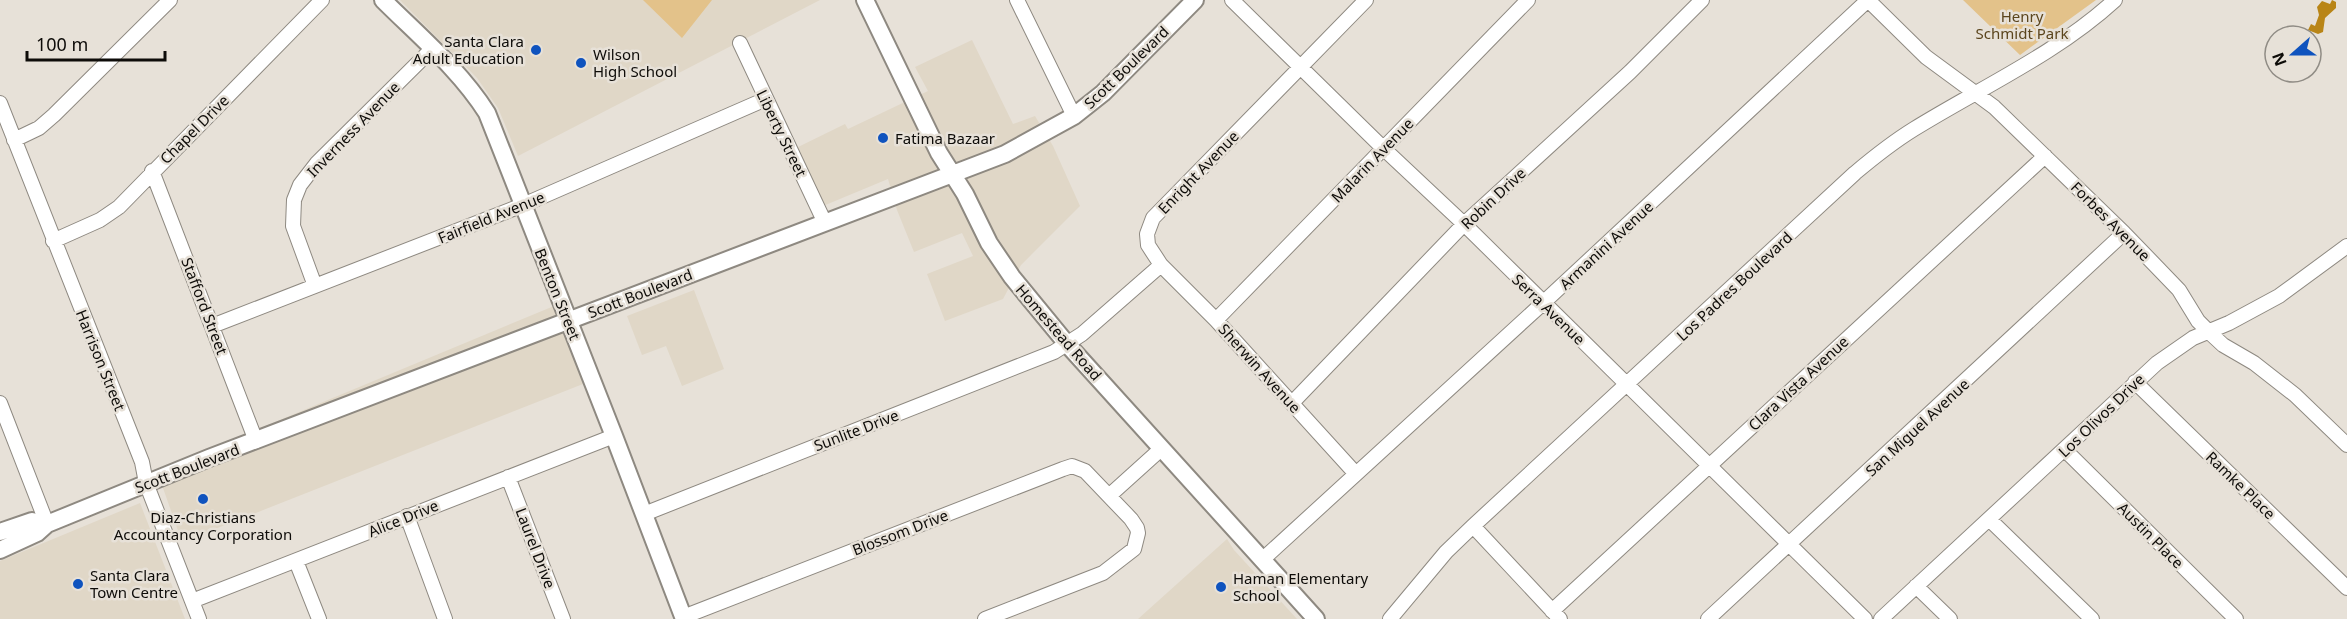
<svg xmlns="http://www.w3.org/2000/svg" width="2347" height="619" viewBox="0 0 2347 619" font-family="'Noto Sans',sans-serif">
	<rect width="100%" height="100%" fill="#e7e1d8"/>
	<!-- built -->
	<path fill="#e0d7c7" d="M400,0H820L518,156L498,108L477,78Z
		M972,40L1013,124L1035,116L1053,146L1080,206L1021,265L1003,299L945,321L927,274L973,256L962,233L914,252L897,210L888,179L823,206L794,149L845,124L848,129L928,91L915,67Z
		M694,290L724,369L682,386L666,346L642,355L627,316Z
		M554,306L583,384L182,542L157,471Z
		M140,503L185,619H0V561Z
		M1227,539L1234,550L1297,619H1138Z"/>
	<!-- green -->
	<path fill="#e3c28a" d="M643,0H712L682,38Z
		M1963,0H2096L2020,55Z"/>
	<!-- water -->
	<path fill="#b98517" d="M2332,0L2336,2V8L2325,18L2323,32L2318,34L2308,30L2311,24L2315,26L2319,15L2317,7L2322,1L2330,4Z"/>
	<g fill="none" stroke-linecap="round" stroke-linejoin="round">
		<!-- minor casing -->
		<g stroke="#8e8981" stroke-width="16">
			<path id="minor" d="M1017,0L1074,116
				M1232,0L1383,148L1464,224L1865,619
				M1868,0L1926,57L1994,107L2124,233L2179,290L2198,321L2209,332L2223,345L2254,363L2295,395L2347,445
				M740,43L825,223
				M0,103L142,462L146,483L199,619
				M14,140L39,128L54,115L170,0
				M152,171L256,441
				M53,241L100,220L119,207L322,0
				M315,286L293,226L294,200L300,185L317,163L432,49
				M1216,320L1528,0
				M212,326L523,205L766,99
				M2135,382L2347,588
				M0,403L47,524
				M1292,403L1464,224L1630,72L1702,0
				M2065,450L2236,619
				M1356,474L1216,320L1161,265L1148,245L1147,234L1153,218L1366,0
				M508,477L563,619
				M1110,495L1161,449
				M644,514L1054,352L1082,334L1161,265
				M407,516L445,619
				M1990,520L2092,619
				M1473,526L1560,619
				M1262,560L1543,303L1868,0
				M296,561L319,619
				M1916,586L1950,619
				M192,601L614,436
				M1552,611L2045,156
				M683,617L1063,469L1072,466L1085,471L1131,519L1137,528L1138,533L1134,549L1103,573L985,619
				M1390,619L1446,552L1473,526L1855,173C1874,157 1893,142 1914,129C1982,87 2056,54 2115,0
				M1708,619L2124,233
				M1881,619L2157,363L2193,338L2229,323L2279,296L2347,246"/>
		</g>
		<!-- major casing -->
		<g stroke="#8e8981" stroke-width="20">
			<path id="major" d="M383,0C418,35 460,70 487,113L614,436L684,619
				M865,0L939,153L965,194L989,243L1012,277L1067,344L1316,619
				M0,532L32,521L47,524
				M0,550L37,533L47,524L209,458L1005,154L1074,116L1103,93L1195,0"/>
		</g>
		<!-- minor -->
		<use href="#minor" stroke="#fff" stroke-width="14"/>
		<!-- major -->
		<use href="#major" stroke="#fff" stroke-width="16"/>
	</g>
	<!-- markers -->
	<g fill="#0f53be" stroke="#e7e1d8" stroke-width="2">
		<circle cx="536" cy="50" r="6"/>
		<circle cx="581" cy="63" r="6"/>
		<circle cx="883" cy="138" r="6"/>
		<circle cx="203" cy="499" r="6"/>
		<circle cx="78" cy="584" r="6"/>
		<circle cx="1221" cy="587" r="6"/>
	</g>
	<g text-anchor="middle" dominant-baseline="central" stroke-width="5" stroke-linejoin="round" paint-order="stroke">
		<!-- park labels -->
		<g font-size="15" fill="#5b451d" stroke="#e7e1d8">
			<text x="2022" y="16">Henry<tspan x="2022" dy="17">Schmidt Park</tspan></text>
		</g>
		<!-- poi labels -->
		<g font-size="15" fill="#0e0c09" stroke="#e7e1d8" text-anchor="start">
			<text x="524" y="41" text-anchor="end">Santa Clara<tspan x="524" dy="17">Adult Education</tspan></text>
			<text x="593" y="54">Wilson<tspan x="593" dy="17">High School</tspan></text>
			<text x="895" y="138">Fatima Bazaar</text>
			<text x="203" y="517" text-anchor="middle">Diaz-Christians<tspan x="203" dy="17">Accountancy Corporation</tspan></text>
			<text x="90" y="575">Santa Clara<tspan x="90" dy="17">Town Centre</tspan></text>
			<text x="1233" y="578">Haman Elementary<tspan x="1233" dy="17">School</tspan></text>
		</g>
		<!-- street labels -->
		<g font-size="15" fill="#0e0c09" stroke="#e7e1d8">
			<text transform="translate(1126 67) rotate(-44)">Scott Boulevard</text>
			<text transform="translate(194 129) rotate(-45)">Chapel Drive</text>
			<text transform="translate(353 129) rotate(-46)">Inverness Avenue</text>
			<text transform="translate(782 133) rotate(64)">Liberty Street</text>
			<text transform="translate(1372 160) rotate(-46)">Malarin Avenue</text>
			<text transform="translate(1198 172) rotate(-46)">Enright Avenue</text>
			<text transform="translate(1493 198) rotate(-43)">Robin Drive</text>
			<text transform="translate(491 217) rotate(-22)">Fairfield Avenue</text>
			<text transform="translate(2111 221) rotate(45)">Forbes Avenue</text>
			<text transform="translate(1606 245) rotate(-43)">Armanini Avenue</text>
			<text transform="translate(1734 286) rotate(-43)">Los Padres Boulevard</text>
			<text transform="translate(640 293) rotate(-21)">Scott Boulevard</text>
			<text transform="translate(558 294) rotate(68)">Benton Street</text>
			<text transform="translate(205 306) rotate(69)">Stafford Street</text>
			<text transform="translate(1549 309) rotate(44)">Serra Avenue</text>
			<text transform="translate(1059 332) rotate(49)">Homestead Road</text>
			<text transform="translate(101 360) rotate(68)">Harrison Street</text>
			<text transform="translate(1260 368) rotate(48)">Sherwin Avenue</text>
			<text transform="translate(1798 383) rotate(-43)">Clara Vista Avenue</text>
			<text transform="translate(2101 415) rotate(-44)">Los Olivos Drive</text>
			<text transform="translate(1917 427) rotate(-43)">San Miguel Avenue</text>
			<text transform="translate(856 430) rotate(-21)">Sunlite Drive</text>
			<text transform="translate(187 468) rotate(-21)">Scott Boulevard</text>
			<text transform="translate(2241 485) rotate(44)">Ramke Place</text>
			<text transform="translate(403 518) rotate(-22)">Alice Drive</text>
			<text transform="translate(900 532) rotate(-21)">Blossom Drive</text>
			<text transform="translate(2151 535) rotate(45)">Austin Place</text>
			<text transform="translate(536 548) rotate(69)">Laurel Drive</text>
		</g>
	</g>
	<!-- north arrow -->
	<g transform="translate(2293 54) rotate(249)"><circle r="28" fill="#e7e1d8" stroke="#908c85" stroke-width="1.5"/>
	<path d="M0-4.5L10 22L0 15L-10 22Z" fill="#0f53be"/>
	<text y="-9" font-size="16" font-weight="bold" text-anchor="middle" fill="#0e0c09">N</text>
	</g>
	<!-- scale -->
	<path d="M27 51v9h138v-9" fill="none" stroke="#0e0c09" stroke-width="3"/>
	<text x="36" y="51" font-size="18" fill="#0e0c09" stroke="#e7e1d8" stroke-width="4.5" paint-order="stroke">100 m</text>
</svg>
